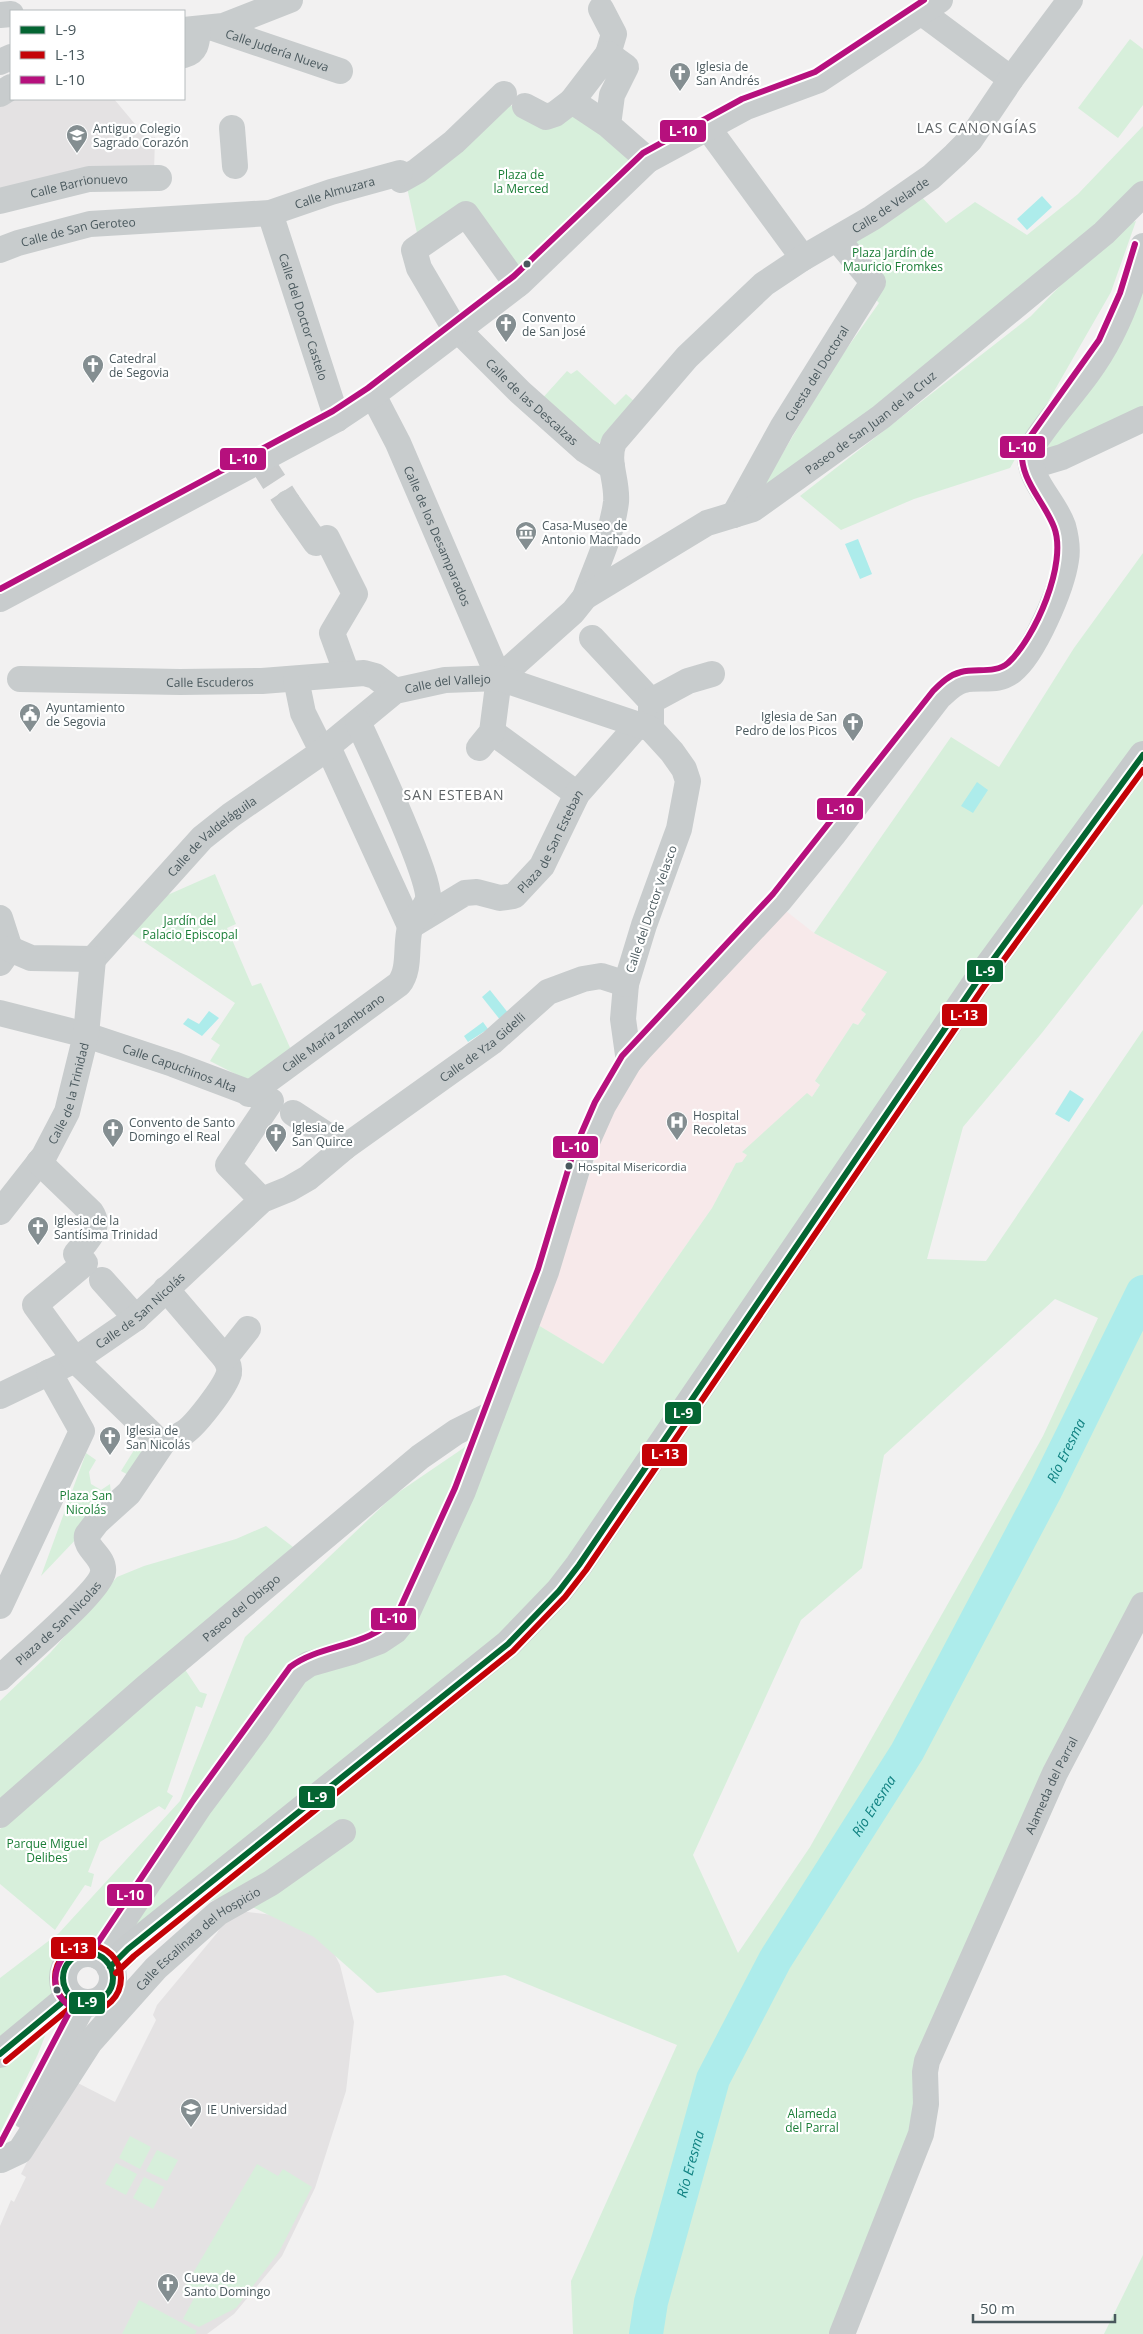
<svg xmlns="http://www.w3.org/2000/svg" width="1143" height="2334" viewBox="0 0 1143 2334" font-family="'Open Sans',sans-serif">
	<rect width="100%" height="100%" fill="#f2f1f1"/>
	<!-- education -->
	<path fill="#e4e2e3" d="M14,99H114L145,136L155,137L154,173L0,197V104Z
		M231,1910L317,1920L340,1965L354,2022L346,2091L315,2188L282,2256L234,2314L207,2334H0V2226L11,2200L14,2202L26,2177L21,2174L37,2142L41,2143L70,2079L115,2102L156,2020L153,2015L157,2005L217,1933Z"/>
	<!-- medical -->
	<path fill="#f7e9ea" d="M786,911L814,933L887,972L861,1010L866,1014L858,1025L853,1023L815,1082L820,1085L812,1097L742,1152L748,1155L742,1162L736,1163L712,1208L603,1364L533,1322L552,1277L594,1163L603,1130L649,1053Z"/>
	<!-- green -->
	<path fill="#d7efdb" fill-rule="evenodd" d="M1130,39L1143,49V105L1118,138L1078,108Z
		M505,102L546,125L572,107L633,160L512,272L465,207L419,242L406,183Z
		M1143,126V187L864,424L761,490L833,368L879,303L831,252L918,193L946,223L975,202L1027,235L1078,194Z
		M1136,221L1111,292L1010,468L914,499L841,530L800,496L1031,316L1115,229Z
		M1143,287V411L1051,449L1047,448Z
		M577,370L615,405L626,394L635,402L593,450L539,402L567,371L571,374Z
		M1143,553V904L1041,1034L963,1127L927,1259L986,1261L1143,1030V1282L1135,1307L1143,1297V1605L927,2061L926,2104L841,2334H573L571,2281L677,2045L505,1975L377,1993L314,1937L228,1895L101,1941L60,1997L38,2054L0,2133V1978L59,1933L180,1801L245,1637L393,1496L487,1432L533,1322L603,1364L712,1208L736,1163L742,1162L747,1155L742,1152L807,1093L812,1097L820,1085L815,1081L853,1023L858,1025L866,1014L861,1010L887,972L814,933L951,737L999,767L1074,648ZM1055,1299L1098,1318L1043,1436L810,1847L738,1953L693,1855L801,1620L862,1568L884,1455Z
		M215,874L236,924L227,928L252,986L261,983L292,1052L249,1081L210,1061L220,1045L211,1039L235,1003L128,931L163,897Z
		M144,1434L155,1444L134,1478L121,1471Z
		M86,1453L96,1460L89,1472L91,1484L101,1490L110,1484L111,1493L119,1494L41,1576Z
		M266,1526L293,1547L0,1800V1701L50,1653L117,1577L144,1566L236,1539Z
		M184,1668L200,1692L207,1694L202,1708L196,1706L167,1792L173,1796L165,1810L159,1806L100,1842L88,1872L94,1874L91,1887L85,1885L55,1930L0,1884V1829Z
		M130,2136L151,2147L140,2169L119,2158Z
		M157,2150L178,2160L167,2181L146,2171Z
		M116,2163L137,2174L126,2195L105,2184Z
		M257,2164L278,2176L283,2169L312,2187L279,2252L236,2308L199,2327L183,2319L194,2298L182,2292Z
		M144,2177L164,2187L153,2209L133,2198Z
		M1143,2255V2334H1104Z
		M139,2300L197,2331L195,2334H122Z"/>
	<!-- water -->
	<path fill="#adeceb" d="M1042,196L1052,207L1027,230L1017,219Z
		M858,539L872,574L860,579L845,544Z
		M977,782L988,790L973,813L961,806Z
		M490,990L509,1014L501,1021L482,997Z
		M209,1011L219,1018L202,1036L183,1024L188,1018L199,1024Z
		M483,1022L488,1029L468,1042L464,1036Z
		M1070,1090L1084,1099L1069,1122L1055,1114Z"/>
	<g fill="none" stroke-linecap="round" stroke-linejoin="round">
		<!-- river -->
		<path stroke="#adeceb" stroke-width="34" id="s1" d="M646,2334L651,2302L713,2079L775,1960L907,1752L1046,1489L1143,1292"/>
		<!-- minor-tunnel -->
		<path stroke="#c8cbcc" stroke-width="26" stroke-dasharray="26 13" stroke-linecap="butt" d="M260,460L288,503"/>
		<!-- minor -->
		<g stroke="#c8cccd" stroke-width="26">
			<path d="M601,9L614,34L608,54"/>
			<path d="M921,12L1011,79"/>
			<path d="M0,15L11,14"/>
			<path id="s2" d="M213,28L340,71"/>
			<path d="M184,30L223,26L290,0"/>
			<path d="M184,55C197,52 197,41 198,30"/>
			<path d="M0,62L11,57"/>
			<path d="M0,94L11,87"/>
			<path d="M525,106L546,117L555,114L572,101"/>
			<path d="M608,125L572,101L608,54L626,67L612,95L608,125L648,160"/>
			<path d="M232,128L235,166"/>
			<path d="M708,128L803,258"/>
			<path d="M401,180L417,171L454,142L504,94"/>
			<path id="s3" d="M0,201L89,179L159,178"/>
			<path id="s4" d="M270,213L337,419"/>
			<path id="s5" d="M0,250L18,243L90,224L270,213L331,192L400,173"/>
			<path id="s6" d="M517,285L466,214L414,250L419,268L452,324L520,392L585,450L612,467"/>
			<path id="s7" d="M373,395L398,443L499,678"/>
			<path d="M1032,466L1062,457L1143,419"/>
			<path d="M288,503L316,543L327,538L355,594L332,633L347,674"/>
			<path id="s8" d="M734,515L782,428L873,282L837,239"/>
			<path id="s9" d="M585,597C596,566 612,535 616,502C618,481 606,462 614,442L687,357L764,284L803,258L872,218L931,177L955,155L970,140L1011,79L1070,0"/>
			<path d="M0,599L337,419L373,395L520,283L648,160L746,107L819,80L940,0"/>
			<path d="M592,638L651,701V729"/>
			<path id="s10" d="M20,679L180,682L262,681L364,673L375,676L395,691"/>
			<path d="M296,679L303,713L322,751"/>
			<path d="M651,701L688,681L712,674"/>
			<path d="M492,732L577,794"/>
			<path d="M328,747L410,926"/>
			<path id="s11" d="M479,748L492,732L499,678L573,612L585,597L707,523L753,509L881,417L1104,233L1143,194"/>
			<path d="M0,918L10,949L0,963"/>
			<path id="s12" d="M414,924L465,893L477,892L500,898L514,896L542,866L577,794L637,726"/>
			<path id="s13" d="M10,949L31,958L93,959L202,838L231,815L315,757L395,691L445,680L499,678L651,729L672,752L684,769L688,781L679,829L644,925L626,984L623,1019L629,1062"/>
			<path id="s14" d="M0,1013L86,1035L173,1064L271,1101L228,1165L262,1200"/>
			<path id="s15" d="M249,1094L399,984C411,969 405,945 410,928C413,917 425,911 428,899C432,880 370,748 358,722"/>
			<path d="M293,1113L345,1147"/>
			<path id="s16" d="M0,1212L44,1156L67,1112L86,1035L93,959"/>
			<path d="M102,1280L136,1318"/>
			<path d="M166,1289L225,1358C228,1363 230,1367 229,1373C226,1386 194,1428 182,1434"/>
			<path d="M225,1358L248,1329"/>
			<path id="s17" d="M0,1396L75,1360L136,1318L262,1200L289,1189L308,1178L345,1147L492,1042L548,992L583,979L601,976L626,984"/>
			<path d="M0,1606L82,1431L49,1372"/>
			<path id="s18" d="M0,1678C18,1660 101,1591 103,1572C105,1556 84,1549 87,1535L97,1522L129,1493L162,1444L75,1360L35,1305L85,1263L76,1254C86,1241 102,1228 91,1212L39,1162"/>
			<path id="s19" d="M0,1815L146,1687L420,1457L456,1432L492,1414"/>
			<path d="M99,1957L199,1807L255,1732L296,1673L309,1664L351,1652L380,1641L395,1631L404,1620L463,1491L546,1272L582,1153L603,1106L629,1062L641,1048L780,900L833,835L939,697C946,691 954,682 964,680C981,676 997,683 1012,671C1034,654 1062,588 1066,560C1068,549 1066,537 1063,526C1054,500 1027,480 1030,450C1046,423 1068,400 1087,374C1116,335 1132,292 1143,246"/>
			<path d="M25,2116L84,2003"/>
			<path id="s20" d="M1,2160L20,2151L90,2042L156,1968L218,1913L271,1883L343,1832"/>
			<path id="s21" d="M842,2334L921,2134L926,2104L925,2072L927,2061L1055,1773L1143,1605"/>
		</g>
		<!-- major -->
		<path stroke="#c7cbcc" stroke-width="28" d="M63 1978a25 25 0 1 1 50 0a25 25 0 1 1-50 0Z
			M110,1967L128,1949L508,1644L559,1591L579,1565L976,983L1143,755
			M0,2054L70,1996"/>
		<!-- bus-1 casing -->
		<g stroke="#fff" stroke-width="10">
			<path id="bus-1" d="M63 1978a25 25 0 1 1 50 0a25 25 0 1 1-50 0Z
				M110,1967L128,1949L508,1644L559,1591L579,1565L976,983L1143,755
				M0,2054L70,1996"/>
		</g>
		<!-- bus-2 casing -->
		<g stroke="#fff" stroke-width="10">
			<path id="bus-2" d="M55 1978a33 33 0 1 1 66 0a33 33 0 1 1-66 0Z
				M116,1973L134,1956L513,1651L565,1597L586,1570L983,988L1143,770
				M6,2061L76,2003"/>
		</g>
		<!-- bus-3 casing -->
		<g stroke="#fff" stroke-width="10">
			<path id="bus-3" d="M0,589L333,411L368,388L514,276L643,153L742,99L815,72L924,0
				M0,2144L72,2007C39,1990 59,1938 95,1947L192,1802L290,1667C322,1643 370,1648 397,1615L455,1488L538,1269L574,1150L595,1102L622,1056L773,894L933,691C941,683 949,675 961,672C976,668 995,674 1008,663C1035,638 1068,563 1054,527C1043,499 1019,480 1022,448L1099,340L1120,293L1135,244"/>
		</g>
		<!-- bus-1 -->
		<use href="#bus-1" stroke="#046532" stroke-width="6"/>
		<!-- bus-2 -->
		<use href="#bus-2" stroke="#c40207" stroke-width="6"/>
		<!-- bus-3 -->
		<use href="#bus-3" stroke="#b6107d" stroke-width="6"/>
	</g>
	<!-- icons -->
	<defs>
		<g id="church-pin" transform="scale(1.125)"><path d="M0 17L-7.5 6A9.5 9.5 0 1 1 7.5 6Z" fill="#848e91" stroke="#fff"/><path d="M-1.2-6h2.4v3.5h3.3v2.4h-3.3V6h-2.4V-.1h-3.3v-2.4h3.3Z" fill="#fff"/></g>
		<g id="school-pin" transform="scale(1.125)"><path d="M0 17L-7.5 6A9.5 9.5 0 1 1 7.5 6Z" fill="#848e91" stroke="#fff"/><path d="M0-5L7-2L0 1L-7-2ZM-4 1L0 2.5L4 1V4Q0 6-4 4Z" fill="#fff"/></g>
		<g id="museum-pin" transform="scale(1.125)"><path d="M0 17L-7.5 6A9.5 9.5 0 1 1 7.5 6Z" fill="#848e91" stroke="#fff"/><path d="M0-6L6-3V-2H-6V-3ZM-5-1h2V3h-2ZM-1-1h2V3h-2ZM3-1h2V3H3ZM-6 4H6V6H-6Z" fill="#fff"/></g>
		<g id="civic-pin" transform="scale(1.125)"><path d="M0 17L-7.5 6A9.5 9.5 0 1 1 7.5 6Z" fill="#848e91" stroke="#fff"/><path d="M-.6-6.5H3V-4.5H.6V-3L4-1V1h2V6H-6V1h2V-1L-.6-3ZM-1.2 2.5V6h2.4V2.5Z" fill="#fff"/></g>
		<g id="hospital-pin" transform="scale(1.125)"><path d="M0 17L-7.5 6A9.5 9.5 0 1 1 7.5 6Z" fill="#848e91" stroke="#fff"/><path d="M-5-5h3v3.5h4V-5h3V5h-3V1.5h-4V5h-3Z" fill="#fff"/></g>
		<g id="university-pin" transform="scale(1.125)"><path d="M0 17L-7.5 6A9.5 9.5 0 1 1 7.5 6Z" fill="#848e91" stroke="#fff"/><path d="M0-5L7-2L0 1L-7-2ZM-4 1L0 2.5L4 1V4Q0 6-4 4Z" fill="#fff"/></g>
	</defs>
	<g fill-rule="evenodd">
		<use href="#church-pin" x="680" y="73"/>
		<use href="#school-pin" x="77" y="135"/>
		<use href="#church-pin" x="506" y="324"/>
		<use href="#church-pin" x="93" y="365"/>
		<use href="#museum-pin" x="526" y="532"/>
		<use href="#civic-pin" x="30" y="714"/>
		<use href="#church-pin" x="853" y="723"/>
		<use href="#hospital-pin" x="677" y="1122"/>
		<use href="#church-pin" x="113" y="1129"/>
		<use href="#church-pin" x="276" y="1134"/>
		<use href="#church-pin" x="38" y="1227"/>
		<use href="#church-pin" x="110" y="1437"/>
		<use href="#university-pin" x="191" y="2109"/>
		<use href="#church-pin" x="168" y="2284"/>
	</g>
	<!-- markers -->
	<g fill="#49585d" stroke="#fff" stroke-width="2">
		<circle cx="527" cy="264" r="4.5"/>
		<circle cx="569" cy="1166" r="4.5"/>
		<circle cx="57" cy="1990" r="4.5"/>
	</g>
	<g text-anchor="middle" dominant-baseline="central" stroke-width="4.5" stroke-linejoin="round" paint-order="stroke">
		<!-- bus labels -->
		<g font-size="11" fill="#49585d" stroke="#fff" text-anchor="start">
			<text x="578" y="1166">Hospital Misericordia</text>
		</g>
		<!-- street labels -->
		<g font-size="12" fill="#49585d" stroke="#fff">
			<text stroke="none"><textPath href="#s2" startOffset="68">Calle Judería Nueva</textPath></text>
			<text stroke="none"><textPath href="#s3" startOffset="81">Calle Barrionuevo</textPath></text>
			<text stroke="none"><textPath href="#s5" startOffset="342">Calle Almuzara</textPath></text>
			<text stroke="none"><textPath href="#s9" startOffset="528">Calle de Velarde</textPath></text>
			<text stroke="none"><textPath href="#s5" startOffset="81">Calle de San Geroteo</textPath></text>
			<text stroke="none"><textPath href="#s4" startOffset="109">Calle del Doctor Castelo</textPath></text>
			<text stroke="none"><textPath href="#s8" startOffset="164">Cuesta del Doctoral</textPath></text>
			<text stroke="none"><textPath href="#s6" startOffset="346">Calle de las Descalzas</textPath></text>
			<text stroke="none"><textPath href="#s11" startOffset="530">Paseo de San Juan de la Cruz</textPath></text>
			<text stroke="none"><textPath href="#s7" startOffset="155">Calle de los Desamparados</textPath></text>
			<text stroke="none"><textPath href="#s10" startOffset="190">Calle Escuderos</textPath></text>
			<text stroke="none"><textPath href="#s13" startOffset="544">Calle del Vallejo</textPath></text>
			<text stroke="none"><textPath href="#s13" startOffset="256">Calle de Valdeláguila</textPath></text>
			<text stroke="none"><textPath href="#s12" startOffset="176">Plaza de San Esteban</textPath></text>
			<text transform="translate(651 909) rotate(-71)">Calle del Doctor Velasco</text>
			<text stroke="none"><textPath href="#s15" startOffset="104">Calle María Zambrano</textPath></text>
			<text stroke="none"><textPath href="#s17" startOffset="599">Calle de Yza Gidelli</textPath></text>
			<text stroke="none"><textPath href="#s14" startOffset="188">Calle Capuchinos Alta</textPath></text>
			<text stroke="none"><textPath href="#s16" startOffset="139">Calle de la Trinidad</textPath></text>
			<text stroke="none"><textPath href="#s17" startOffset="165">Calle de San Nicolás</textPath></text>
			<text stroke="none"><textPath href="#s19" startOffset="318">Paseo del Obispo</textPath></text>
			<text stroke="none"><textPath href="#s18" startOffset="80">Plaza de San Nicolas</textPath></text>
			<text stroke="none"><textPath href="#s21" startOffset="591">Alameda del Parral</textPath></text>
			<text stroke="none"><textPath href="#s20" startOffset="301">Calle Escalinata del Hospicio</textPath></text>
		</g>
		<!-- poi labels -->
		<g font-size="12" fill="#49585d" stroke="#fff" text-anchor="start">
			<text x="696" y="66">Iglesia de<tspan x="696" dy="14">San Andrés</tspan></text>
			<text x="93" y="128">Antiguo Colegio<tspan x="93" dy="14">Sagrado Corazón</tspan></text>
			<text x="522" y="317">Convento<tspan x="522" dy="14">de San José</tspan></text>
			<text x="109" y="358">Catedral<tspan x="109" dy="14">de Segovia</tspan></text>
			<text x="542" y="525">Casa-Museo de<tspan x="542" dy="14">Antonio Machado</tspan></text>
			<text x="46" y="707">Ayuntamiento<tspan x="46" dy="14">de Segovia</tspan></text>
			<text x="837" y="716" text-anchor="end">Iglesia de San<tspan x="837" dy="14">Pedro de los Picos</tspan></text>
			<text x="693" y="1115">Hospital<tspan x="693" dy="14">Recoletas</tspan></text>
			<text x="129" y="1122">Convento de Santo<tspan x="129" dy="14">Domingo el Real</tspan></text>
			<text x="292" y="1127">Iglesia de<tspan x="292" dy="14">San Quirce</tspan></text>
			<text x="54" y="1220">Iglesia de la<tspan x="54" dy="14">Santísima Trinidad</tspan></text>
			<text x="126" y="1430">Iglesia de<tspan x="126" dy="14">San Nicolás</tspan></text>
			<text x="207" y="2109">IE Universidad</text>
			<text x="184" y="2277">Cueva de<tspan x="184" dy="14">Santo Domingo</tspan></text>
		</g>
		<!-- park labels -->
		<g font-size="12" fill="#1a7e37" stroke="#fff">
			<text x="521" y="174">Plaza de<tspan x="521" dy="14">la Merced</tspan></text>
			<text x="893" y="252">Plaza Jardín de<tspan x="893" dy="14">Mauricio Fromkes</tspan></text>
			<text x="190" y="920">Jardín del<tspan x="190" dy="14">Palacio Episcopal</tspan></text>
			<text x="86" y="1495">Plaza San<tspan x="86" dy="14">Nicolás</tspan></text>
			<text x="47" y="1843">Parque Miguel<tspan x="47" dy="14">Delibes</tspan></text>
			<text x="812" y="2113">Alameda<tspan x="812" dy="14">del Parral</tspan></text>
		</g>
		<!-- neighbourhood labels -->
		<g font-size="14" letter-spacing="1" fill="#5d6265" stroke="#fff">
			<text x="977" y="127">LAS CANONGÍAS</text>
			<text x="454" y="794">SAN ESTEBAN</text>
		</g>
		<!-- water labels -->
		<g font-size="14" font-style="italic" fill="#118282" stroke="#fff">
			<text stroke="none"><textPath href="#s1" startOffset="985">Río Eresma</textPath></text>
			<text stroke="none"><textPath href="#s1" startOffset="581">Río Eresma</textPath></text>
			<text stroke="none"><textPath href="#s1" startOffset="176">Río Eresma</textPath></text>
		</g>
	</g>
	<g stroke="#fff" stroke-width="2">
		<rect x="659" y="119" width="48" height="24" rx="5" fill="#b6107d"/>
		<rect x="999" y="435" width="47" height="24" rx="5" fill="#b6107d"/>
		<rect x="219" y="447" width="48" height="24" rx="5" fill="#b6107d"/>
		<rect x="816" y="797" width="48" height="24" rx="5" fill="#b6107d"/>
		<rect x="966" y="959" width="38" height="24" rx="5" fill="#046532"/>
		<rect x="941" y="1003" width="47" height="24" rx="5" fill="#c40207"/>
		<rect x="552" y="1135" width="47" height="24" rx="5" fill="#b6107d"/>
		<rect x="664" y="1401" width="38" height="24" rx="5" fill="#046532"/>
		<rect x="641" y="1443" width="47" height="24" rx="5" fill="#c40207"/>
		<rect x="370" y="1607" width="47" height="24" rx="5" fill="#b6107d"/>
		<rect x="298" y="1785" width="38" height="24" rx="5" fill="#046532"/>
		<rect x="106" y="1883" width="47" height="24" rx="5" fill="#b6107d"/>
		<rect x="50" y="1936" width="47" height="24" rx="5" fill="#c40207"/>
		<rect x="68" y="1991" width="38" height="24" rx="5" fill="#046532"/>
	</g>
	<g font-size="14" text-anchor="middle" font-weight="bold" fill="#fff">
		<text x="683" y="136">L-10</text>
		<text x="1022" y="452">L-10</text>
		<text x="243" y="464">L-10</text>
		<text x="840" y="814">L-10</text>
		<text x="985" y="976">L-9</text>
		<text x="964" y="1020">L-13</text>
		<text x="575" y="1152">L-10</text>
		<text x="683" y="1418">L-9</text>
		<text x="665" y="1459">L-13</text>
		<text x="393" y="1623">L-10</text>
		<text x="317" y="1802">L-9</text>
		<text x="130" y="1900">L-10</text>
		<text x="74" y="1953">L-13</text>
		<text x="87" y="2007">L-9</text>
	</g>
	<!-- legend -->
	<rect x="10" y="10" width="175" height="90" fill="#ffffff" stroke="#b6bcbe"/>
	<rect x="20" y="26" width="25" height="8" fill="#046532" stroke="#b6bcbe"/>
	<text x="55" y="35" font-size="15" fill="#49585d">L-9</text>
	<rect x="20" y="51" width="25" height="8" fill="#c40207" stroke="#b6bcbe"/>
	<text x="55" y="60" font-size="15" fill="#49585d">L-13</text>
	<rect x="20" y="76" width="25" height="8" fill="#b6107d" stroke="#b6bcbe"/>
	<text x="55" y="85" font-size="15" fill="#49585d">L-10</text>
	<!-- scale -->
	<path d="M973 2314v8h142v-8" fill="none" stroke="#49585d" stroke-width="2.5"/>
	<text x="980" y="2314" font-size="15" fill="#49585d" stroke="#ffffff" stroke-width="4" paint-order="stroke">50 m</text>
</svg>
